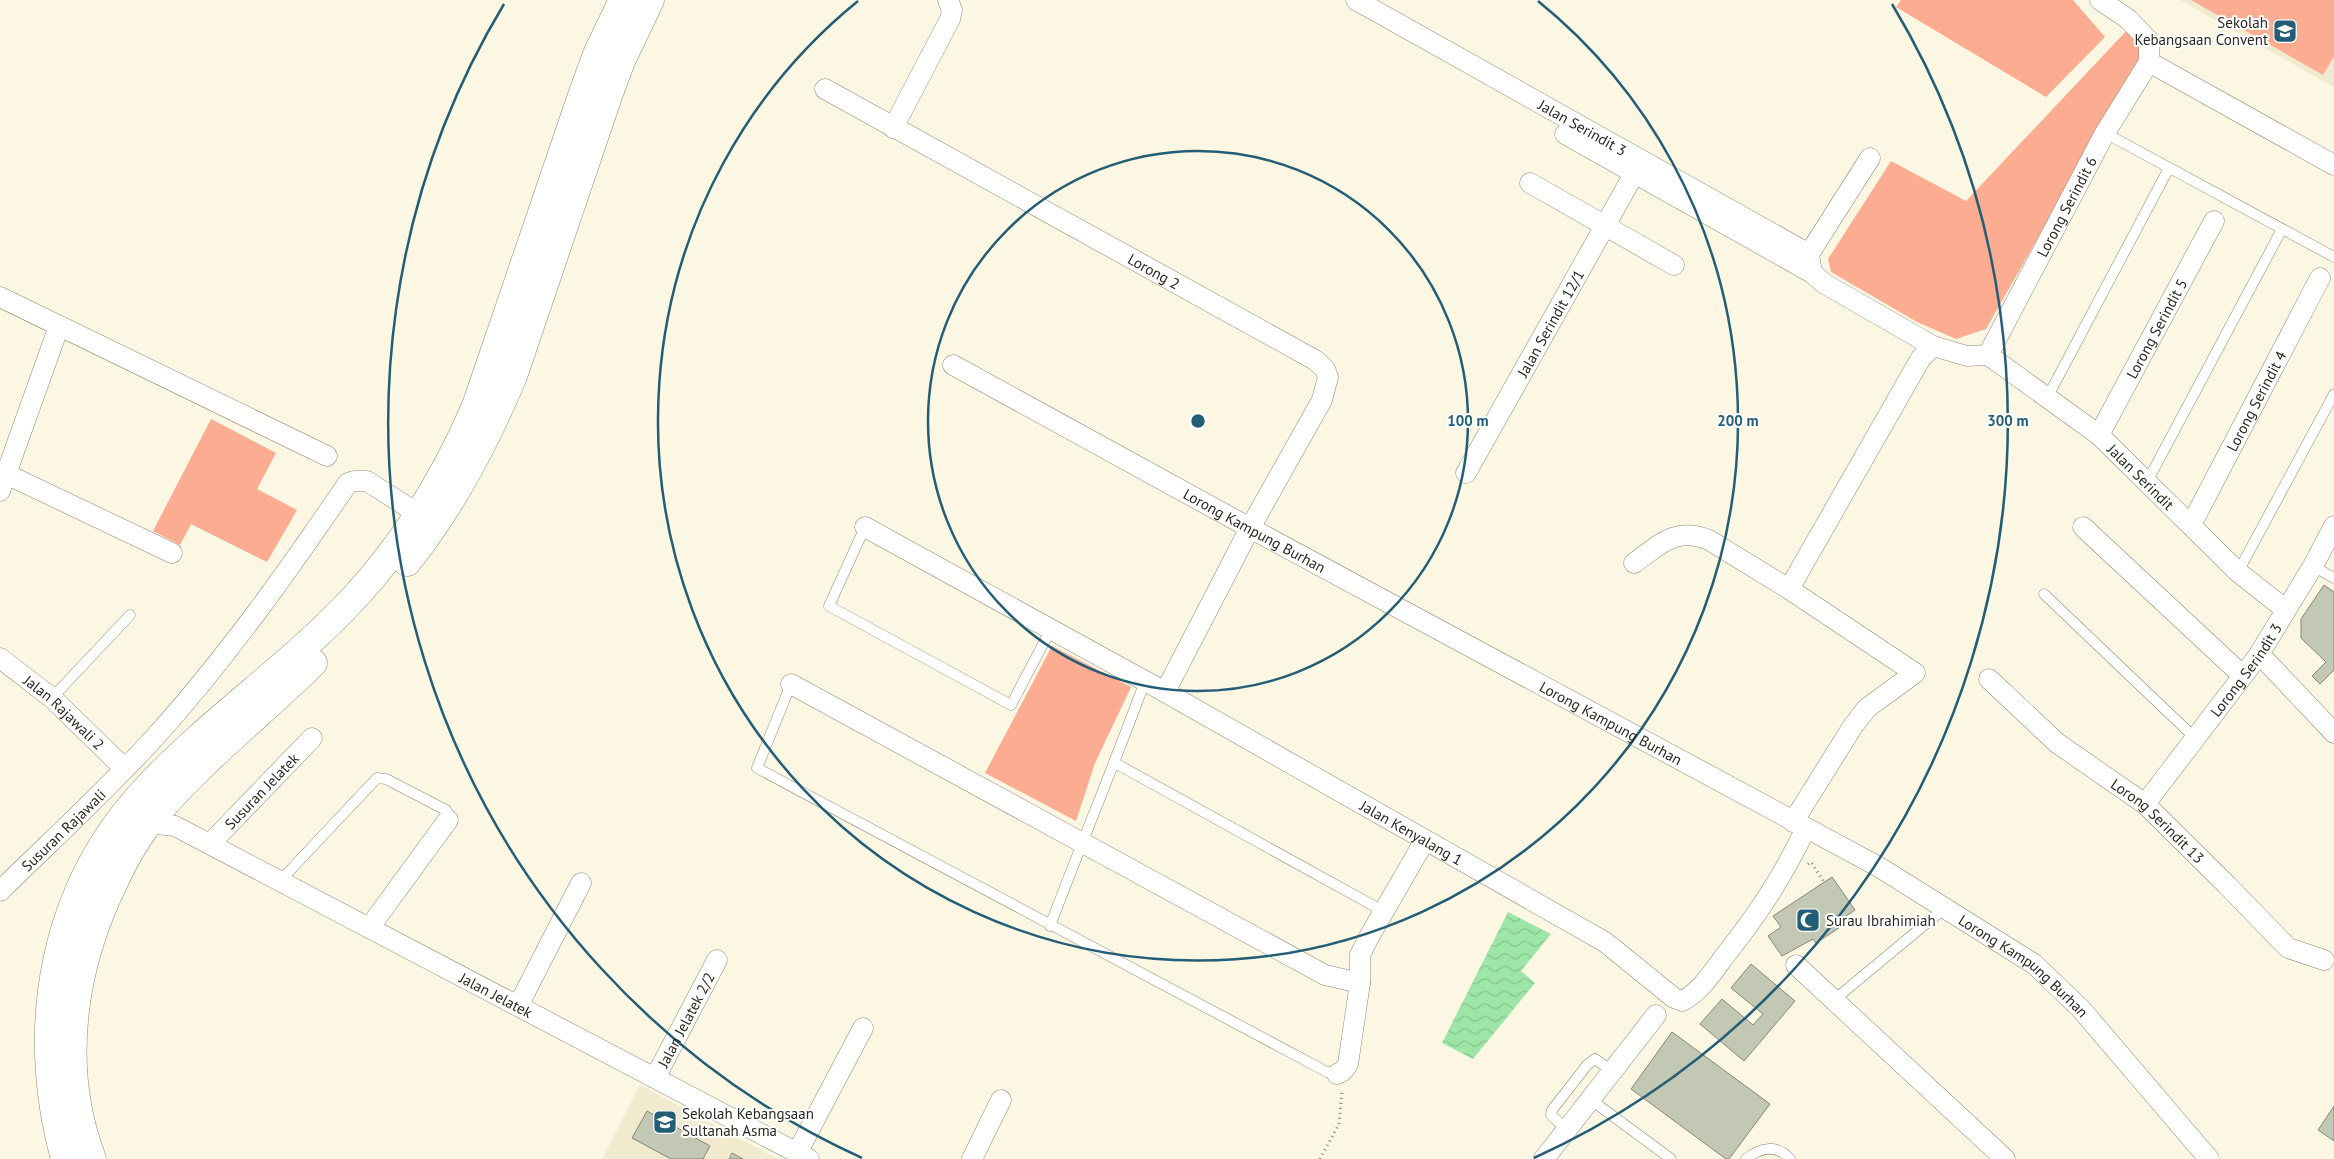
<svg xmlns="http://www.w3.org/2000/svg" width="2334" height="1159" viewBox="0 0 2334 1159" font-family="'PT Sans',sans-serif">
	<defs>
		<pattern id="water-waves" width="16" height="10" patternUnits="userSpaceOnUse" patternTransform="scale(1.25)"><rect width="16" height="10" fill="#9de6a7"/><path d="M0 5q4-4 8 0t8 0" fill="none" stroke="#87c58f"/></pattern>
	</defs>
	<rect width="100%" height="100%" fill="#fcf7e3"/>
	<!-- built -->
	<path fill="#f2eacf" d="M2180,0H2334V87L2323,81Z
		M640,1085L778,1159H602Z"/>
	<!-- green -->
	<path fill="#fcac91" d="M1901,0H2073L2105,37L2046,97L1896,7Z
		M2191,0H2334V56L2323,75Z
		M2129,28L2143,38V53L1986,329L1956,339L1917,322L1831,272L1828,259L1891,161L1966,201Z
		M211,419L276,453L257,489L297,510L267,562L191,524L180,545L153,531Z
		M1052,646L1131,687L1095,763L1076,821L985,773Z"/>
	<!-- water -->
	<path fill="url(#water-waves)" d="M1508,912L1551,934L1521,971L1535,983L1473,1059L1442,1043Z"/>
	<!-- building -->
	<path fill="#c3c8b5" stroke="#838877" d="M2324,585L2334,592V670L2320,684L2312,676L2326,662L2301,638V619Z
		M1832,877L1855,910L1836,923L1839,928L1816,943L1813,939L1782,956L1768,936L1781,927L1773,916Z
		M1751,964L1795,1001L1744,1061L1700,1024L1722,999L1753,1025L1763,1014L1731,988Z
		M1672,1032L1770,1104L1729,1159H1726L1631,1089Z
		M2334,1106V1141L2318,1130Z
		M647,1111L710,1146L703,1159H671L632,1138Z
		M732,1153L743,1159H729Z"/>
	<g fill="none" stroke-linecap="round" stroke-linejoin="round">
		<!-- service casing -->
		<g stroke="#8e8977" stroke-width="11">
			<path id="service" d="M2105,133L2334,257
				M2047,398L2169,168
				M2147,482L2282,229
				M865,527L829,606L1011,705L1051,629
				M2313,566L2334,578
				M2238,572L2334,394
				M2044,594L2195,738
				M791,684L757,768L1327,1072L1337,1074
				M52,698L130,615
				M1115,763L1383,911
				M280,881L377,778L386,779L446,810L449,815L448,820
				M1050,926C1081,844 1115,763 1145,681
				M1834,1000L1946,907
				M1590,1099L1671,1159
				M1566,1129L1551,1115L1552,1110L1587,1065L1595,1059L1613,1072
				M1746,1159C1761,1147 1777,1144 1790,1159"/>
		</g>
		<!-- minor casing -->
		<g stroke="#8e8977" stroke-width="21">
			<g id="minor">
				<path id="s1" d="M1356,0L1809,254"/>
				<path d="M2149,62L2334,165"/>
				<path id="s2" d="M825,89L1315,360L1325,369L1328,377L1322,400L1250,528L1165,692"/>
				<path d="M893,128L950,19L952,10L948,0"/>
				<path d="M1565,134L1812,273"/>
				<path d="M1870,158L1809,254L1812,273L1825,284L1933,346L1967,356L1988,355"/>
				<path d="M1530,183L1674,265"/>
				<path d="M0,297L327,456"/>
				<path id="s3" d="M1988,355L2105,133L2149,62V41L2128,19L2100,0"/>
				<path id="s4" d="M1988,355L2099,435L2238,572L2286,610"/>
				<path id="s5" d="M953,365L1250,528L1879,867L2034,964L2081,1009L2209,1159"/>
				<path id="s6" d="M2099,435L2214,221"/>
				<path id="s7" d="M1466,473L1634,174"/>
				<path d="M6,474L172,553"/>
				<path d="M0,491L59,326"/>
				<path id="s8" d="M2191,525L2320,278"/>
				<path id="s9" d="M865,527L1165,692L1605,942L1674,998L1682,1001C1700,992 1712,973 1724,957C1758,914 1782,878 1806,828"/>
				<path d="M2083,527L2242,675"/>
				<path d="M1634,563C1660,545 1675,526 1709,540L1789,589"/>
				<path d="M2258,656L2267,662L2334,733"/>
				<path id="s10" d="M0,658L52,698L124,768"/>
				<path id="s11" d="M1989,679L2057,743L2145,804L2227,885L2288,948L2324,960"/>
				<path d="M791,684L1325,975L1360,983"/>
				<path id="s12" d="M2145,804L2258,656L2313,566L2334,526"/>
				<path d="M1793,822L1853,726L1867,708L1915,673L1789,589L1921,358L1933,346"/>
				<path id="s13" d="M148,823L175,826L809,1159"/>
				<path id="s14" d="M210,844L312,738"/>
				<path id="s15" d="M0,891C52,840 107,790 156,736C227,657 288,571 348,483L354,481H367L429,521"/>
				<path d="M369,928L448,820"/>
				<path d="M1796,965L2005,1159"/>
				<path d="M518,1006L581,883"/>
				<path d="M1337,1074L1343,1071L1348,1064L1360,983V955L1369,937L1425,840"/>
				<path id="s16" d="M655,1078L717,960"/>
				<path d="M797,1153L863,1028"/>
				<path d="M972,1159L1001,1100"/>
				<path d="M1544,1159L1656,1015"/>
			</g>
		</g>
		<!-- secondary casing -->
		<g stroke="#8e8977" stroke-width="29">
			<path id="secondary" d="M407,562C452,506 485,443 513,376L608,96L621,61L650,0
				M65,1159C29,1026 52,888 149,786C213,718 291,666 354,598C406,542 446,476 476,406L585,87L598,52L623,0
				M92,1159C57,1067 72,966 115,880C126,856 139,833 157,813C203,759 262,713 313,663"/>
		</g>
		<!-- path -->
		<path stroke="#8b877a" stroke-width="3" stroke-dasharray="1 4" stroke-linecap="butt" d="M1808,864L1811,862L1824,882
			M1320,1159L1339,1124L1342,1091"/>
		<!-- service -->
		<use href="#service" stroke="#fff" stroke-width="10"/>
		<!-- minor -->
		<use href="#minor" stroke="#fff" stroke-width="20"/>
		<!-- secondary -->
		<use href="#secondary" stroke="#fff" stroke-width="28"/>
	</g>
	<!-- distance rings -->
	<g fill="none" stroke="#235d76" stroke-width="2.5">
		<circle cx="1198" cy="421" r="270"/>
		<path d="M1538 1A540 540 0 1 1 858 1"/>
		<path d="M862 1158A810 810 0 0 1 504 4M1892 4A810 810 0 0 1 1534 1158"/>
	</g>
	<!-- icons -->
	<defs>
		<g id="school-square" transform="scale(1.25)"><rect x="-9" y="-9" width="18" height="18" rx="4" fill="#235d76" stroke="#fff"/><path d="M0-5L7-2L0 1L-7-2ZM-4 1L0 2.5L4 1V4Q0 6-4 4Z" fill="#fff"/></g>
		<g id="mosque-square" transform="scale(1.25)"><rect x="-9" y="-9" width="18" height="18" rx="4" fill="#235d76" stroke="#fff"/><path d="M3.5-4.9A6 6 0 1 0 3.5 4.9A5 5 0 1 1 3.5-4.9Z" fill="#fff"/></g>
	</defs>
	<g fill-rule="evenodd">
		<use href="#school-square" x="2285" y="31"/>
		<use href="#mosque-square" x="1808" y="920"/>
		<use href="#school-square" x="665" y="1122"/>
	</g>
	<g text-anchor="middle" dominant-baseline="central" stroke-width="4" stroke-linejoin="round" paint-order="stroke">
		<!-- poi labels -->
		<g font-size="15" fill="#2a2820" stroke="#fff" text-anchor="start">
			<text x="2268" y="22" text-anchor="end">Sekolah<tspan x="2268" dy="17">Kebangsaan Convent</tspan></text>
			<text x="1826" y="920">Surau Ibrahimiah</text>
			<text x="682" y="1113">Sekolah Kebangsaan<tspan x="682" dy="17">Sultanah Asma</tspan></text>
		</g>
		<!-- street labels -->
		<g font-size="15" fill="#2a2820" stroke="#fff">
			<text stroke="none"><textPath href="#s1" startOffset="260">Jalan Serindit 3</textPath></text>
			<text stroke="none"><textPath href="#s3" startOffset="168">Lorong Serindit 6</textPath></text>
			<text stroke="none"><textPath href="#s2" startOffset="376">Lorong 2</textPath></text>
			<text stroke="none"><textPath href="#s7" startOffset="172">Jalan Serindit 12/1</textPath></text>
			<text stroke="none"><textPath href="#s6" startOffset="121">Lorong Serindit 5</textPath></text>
			<text stroke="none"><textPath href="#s8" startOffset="140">Lorong Serindit 4</textPath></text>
			<text stroke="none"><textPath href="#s4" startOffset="196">Jalan Serindit</textPath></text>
			<text stroke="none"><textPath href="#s5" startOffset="344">Lorong Kampung Burhan</textPath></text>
			<text stroke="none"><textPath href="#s12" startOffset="168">Lorong Serindit 3</textPath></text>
			<text stroke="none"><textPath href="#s10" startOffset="84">Jalan Rajawali 2</textPath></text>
			<text stroke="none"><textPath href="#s5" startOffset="749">Lorong Kampung Burhan</textPath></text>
			<text stroke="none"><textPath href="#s14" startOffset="74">Susuran Jelatek</textPath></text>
			<text stroke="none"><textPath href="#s11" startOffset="221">Lorong Serindit 13</textPath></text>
			<text stroke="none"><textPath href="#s15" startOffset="88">Susuran Rajawali</textPath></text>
			<text stroke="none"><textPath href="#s9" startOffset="626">Jalan Kenyalang 1</textPath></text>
			<text stroke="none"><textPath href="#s5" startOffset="1229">Lorong Kampung Burhan</textPath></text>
			<text stroke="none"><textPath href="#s13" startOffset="390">Jalan Jelatek</textPath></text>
			<text stroke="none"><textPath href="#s16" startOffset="66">Jalan Jelatek 2/2</textPath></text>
		</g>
	</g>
	<circle cx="1198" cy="421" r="8" fill="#235d76" stroke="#fff" stroke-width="2.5"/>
	<g font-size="15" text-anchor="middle" font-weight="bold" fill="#235d76" stroke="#fff" stroke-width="4" stroke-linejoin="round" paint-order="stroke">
		<text x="1468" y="426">100 m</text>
		<text x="1738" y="426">200 m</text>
		<text x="2008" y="426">300 m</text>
	</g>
</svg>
